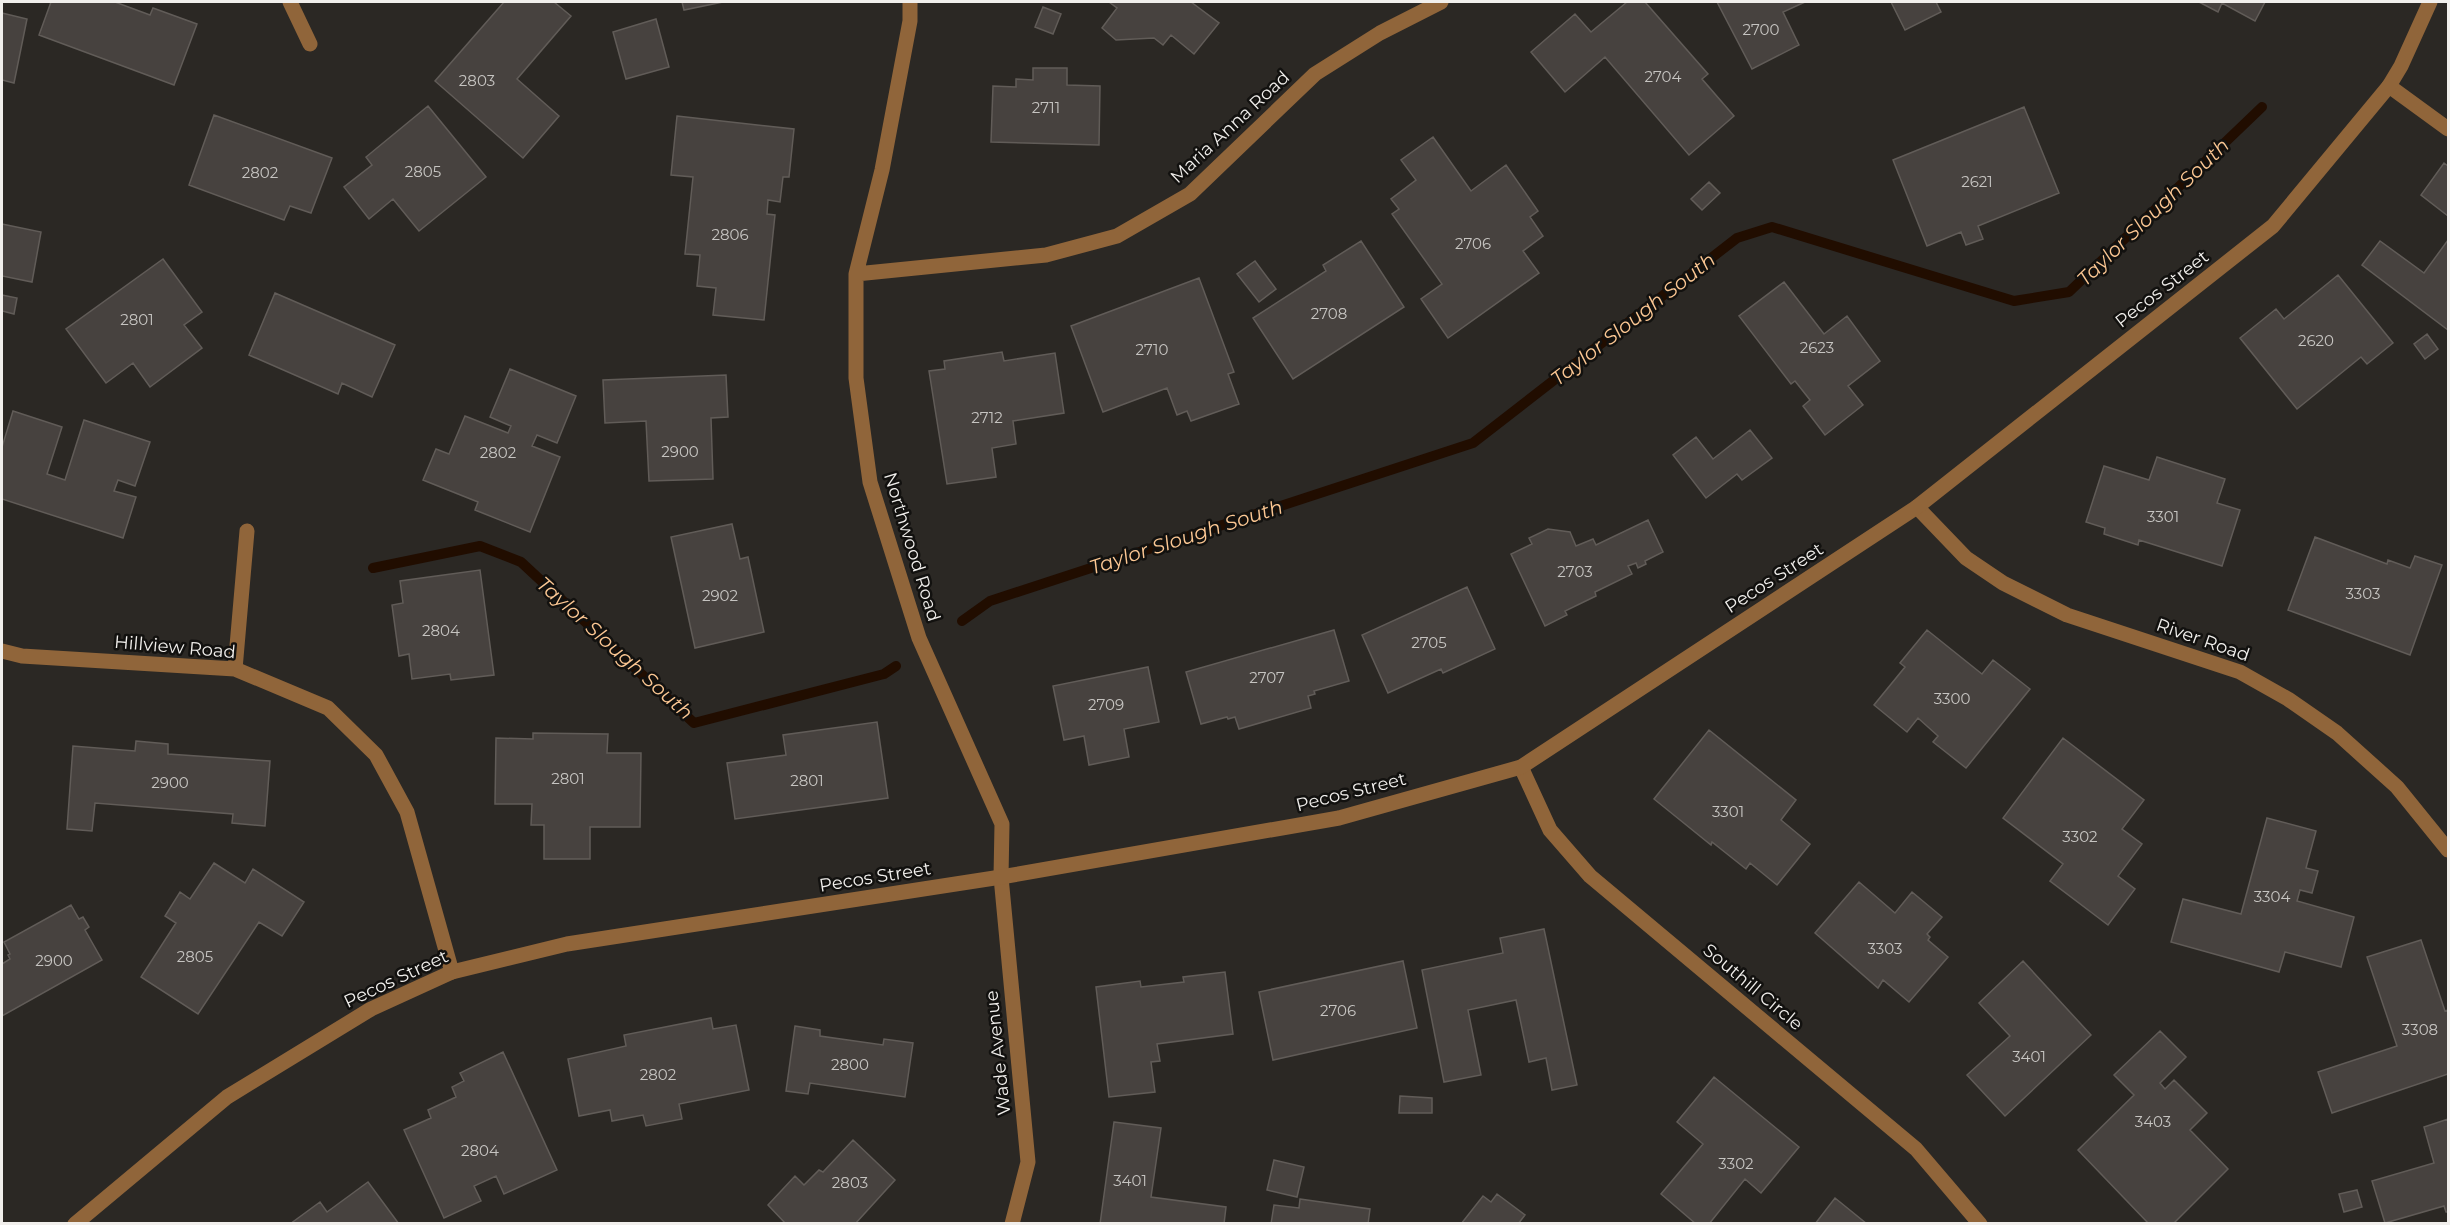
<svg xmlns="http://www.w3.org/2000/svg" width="2450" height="1225" viewBox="0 0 2450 1225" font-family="Montserrat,sans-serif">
	<rect width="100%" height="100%" fill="#2b2824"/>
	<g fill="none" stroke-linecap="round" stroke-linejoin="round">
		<!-- stream -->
		<path stroke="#210d00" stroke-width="10" d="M373,568L480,546L521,562L694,723L884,674L896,666
			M962,621L990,601L1473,443L1737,238L1772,227L2014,301L2069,292L2262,107"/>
	</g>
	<!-- building -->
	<path fill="#47423f" stroke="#615c58" stroke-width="1.5" d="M51,2H115L150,15L153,8L197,24L174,85L39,35Z
		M504,2H554L571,16L517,79L559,116L523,158L435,81Z
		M682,2H723L684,10Z
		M1109,2H1191L1219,23L1194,54L1171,35L1163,45L1154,38L1116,40L1102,28L1117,8Z
		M1627,2H1645L1708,74L1702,79L1734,116L1689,155L1605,57L1565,92L1531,52L1575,14L1591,32Z
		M1717,2H1805L1783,12L1799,45L1752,69Z
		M1891,2H1936L1941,12L1905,30Z
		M2199,2H2265L2255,21L2222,3L2218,12Z
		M1043,7L1061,14L1053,34L1035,27Z
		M2,13L27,19L14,83L2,80Z
		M656,19L669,67L626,79L613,32Z
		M1033,68H1067V85L1100,86L1099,145L991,142L993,86L1016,87V79L1033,80Z
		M428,106L486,177L419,231L393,199L369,219L344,187L372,165L366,157Z
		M2024,107L2059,193L1978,226L1983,239L1966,245L1961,232L1927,246L1893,160Z
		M214,115L332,158L311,213L290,206L284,220L189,185Z
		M677,116L794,129L789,177H783L780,202L768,200L767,214L775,215L764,320L713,315L716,288L697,286L700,255L685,254L693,177L671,175Z
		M1433,137L1471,191L1506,165L1538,211L1530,217L1543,236L1523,251L1539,273L1448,338L1421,299L1442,284L1392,214L1399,209L1391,199L1416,180L1401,160Z
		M2444,163L2448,166V216L2421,195Z
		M1709,182L1720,193L1702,210L1691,199Z
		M2,224L41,232L32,282L2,276Z
		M2448,240V330L2362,265L2380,241L2424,273Z
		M1361,241L1404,307L1293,379L1253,318L1326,271L1323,265Z
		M163,259L202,312L184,325L202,348L150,387L133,363L106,383L66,329Z
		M1255,261L1276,289L1259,302L1237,274Z
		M2338,275L2393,343L2367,364L2361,357L2297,409L2240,338L2276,309L2284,319Z
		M1199,278L1234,372L1228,374L1239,404L1191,421L1187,411L1177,415L1167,388L1103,412L1071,326Z
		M1784,282L1824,334L1847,316L1880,361L1848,386L1863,405L1825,435L1803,406L1810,400L1795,381L1791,384L1739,316Z
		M275,293L395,345L372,397L342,383L338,394L249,355Z
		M2,295L17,298L14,314L2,311Z
		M2427,334L2438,349L2425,359L2414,344Z
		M1002,352L1004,361L1055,353L1064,413L1013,421L1016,444L992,448L996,477L947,484L929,371L945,369L944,361Z
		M510,369L576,396L557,443L537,435L532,446L560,457L530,532L475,510L478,502L423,480L436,449L449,454L465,416L508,433L511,426L490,417Z
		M726,375L728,417L711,418L713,479L649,481L646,421L605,423L603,380Z
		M13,411L62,427L47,474L65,480L84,420L150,442L135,486L118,480L114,491L136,497L123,538L2,499V447Z
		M1750,430L1772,458L1742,480L1737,474L1706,498L1673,455L1696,437L1713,459Z
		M2157,457L2225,479L2217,503L2240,510L2222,566L2139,540L2138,545L2104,534L2105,528L2086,522L2104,466L2149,480Z
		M1648,520L1663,552L1645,561L1646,564L1638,568L1636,563L1628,566L1632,574L1595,592L1596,596L1565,611L1567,615L1545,626L1511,554L1532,544L1529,538L1548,529L1570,532L1576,546L1593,539L1596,545Z
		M732,524L740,559L748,557L764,632L695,648L671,537Z
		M2315,537L2387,564L2388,560L2410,568L2415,556L2442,565L2410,655L2288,610Z
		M480,570L494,675L451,680L450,674L412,679L409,654L399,656L392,605L403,603L400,581Z
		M1467,587L1495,649L1443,673L1441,669L1388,693L1362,635Z
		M1334,630L1349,681L1314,691L1315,694L1308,696L1311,708L1239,729L1235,717L1228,719L1227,717L1201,724L1186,672Z
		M1927,630L1982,674L1993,660L2030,689L1966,768L1933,742L1938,736L1918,718L1907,732L1874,705L1905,667L1900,663Z
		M1148,667L1159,722L1124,729L1129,757L1089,765L1084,736L1064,740L1053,686Z
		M877,722L888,798L735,819L727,763L786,755L783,735Z
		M1709,730L1796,800L1781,820L1810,844L1777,885L1750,863L1746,869L1712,842L1711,845L1654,799Z
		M533,733L608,734L607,753H641L640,827H590V859H544V825H531L532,804H495L496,738L533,739Z
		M2063,738L2144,800L2122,829L2142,844L2118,876L2135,889L2108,925L2050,881L2063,864L2003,818Z
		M136,741L168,744V754L270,761L265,826L232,823L233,814L95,803L92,831L67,829L73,746L135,751Z
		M2267,818L2316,831L2306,868L2318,871L2312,893L2300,890L2297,901L2354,917L2341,967L2285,952L2279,972L2171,942L2183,899L2241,914Z
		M214,863L245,883L253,869L304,902L282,936L259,922L198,1014L141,977L176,923L165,916L180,892L190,899Z
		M1859,882L1895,913L1912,892L1942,917L1927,934L1930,937L1928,940L1948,957L1909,1002L1883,980L1878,988L1815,933Z
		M71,905L79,919L83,917L89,927L85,930L102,960L2,1016V964L10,959L8,955L10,954L4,942Z
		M1544,929L1577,1085L1552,1090L1546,1058L1529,1062L1516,1000L1468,1010L1481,1075L1444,1082L1422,970L1503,953L1500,938Z
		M2421,940L2445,1011L2448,1010V1074L2332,1113L2318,1072L2397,1046L2367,957Z
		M1403,961L1417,1028L1273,1060L1259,992Z
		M2023,961L2091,1035L2005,1116L1967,1075L2010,1036L1979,1003Z
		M1225,972L1233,1034L1157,1044L1160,1061L1151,1062L1155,1092L1109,1097L1096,987L1140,981L1141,987L1184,982L1183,977Z
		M711,1018L713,1029L736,1025L749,1090L679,1104L682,1119L646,1126L643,1115L612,1121L610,1110L579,1116L568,1059L626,1046L624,1035Z
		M795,1026L820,1030V1036L883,1045L884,1039L913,1043L905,1097L810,1083L808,1094L786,1091Z
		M2160,1031L2186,1057L2160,1083L2165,1089L2174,1080L2207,1113L2190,1130L2228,1169L2173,1224H2149L2078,1150L2134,1095L2114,1075Z
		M503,1052L557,1170L504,1194L496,1176L474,1186L481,1201L444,1218L404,1130L431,1118L428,1110L456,1097L452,1087L464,1081L460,1073Z
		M1714,1077L1799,1147L1761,1193L1745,1179L1709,1224H1696L1661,1194L1703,1144L1677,1122Z
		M1400,1096L1432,1098V1113H1399Z
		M2448,1119V1212H2446L2444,1206L2385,1223L2372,1181L2434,1163L2424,1127Z
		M1114,1122L1161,1128L1151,1197L1226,1207L1224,1224H1100Z
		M853,1140L895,1180L855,1224H786L768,1205L795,1176L804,1185L819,1170L823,1172Z
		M1274,1160L1304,1167L1297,1197L1267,1190Z
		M368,1182L399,1224H290L320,1202L327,1212Z
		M2357,1190L2362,1207L2344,1212L2339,1194Z
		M1497,1194L1525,1215L1518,1224H1461L1483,1196L1491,1202Z
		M1835,1198L1867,1224H1815Z
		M1300,1199L1370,1209L1368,1224H1271L1274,1205L1299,1208Z"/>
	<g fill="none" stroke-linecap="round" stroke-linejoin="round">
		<!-- service -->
		<path stroke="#90653a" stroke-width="15" d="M2389,86L2448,129"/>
		<!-- minor -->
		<path stroke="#90653a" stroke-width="15" d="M290,2L310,44
			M910,2V21L882,170L856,274V378L870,482L919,638L1002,824L1001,877L1028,1162L1012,1224
			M856,274L1046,255L1117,236L1190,194L1315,74L1380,33L1441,2
			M1917,507L1966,558L2003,583L2067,615L2240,672L2288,699L2337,733L2397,787L2448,850
			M2,651L22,656L235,669L328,708L376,755L407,812L452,972
			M235,669L247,531
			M1521,767L1550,830L1590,876L1916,1149L1980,1224"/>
		<!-- tertiary -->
		<path stroke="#90653a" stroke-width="15" d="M75,1224L227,1097L371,1009L452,972L567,944L1001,877L1339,818L1521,767L1917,507L2273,226L2389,86L2401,66L2430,2"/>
	</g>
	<g text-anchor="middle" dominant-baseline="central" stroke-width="5" stroke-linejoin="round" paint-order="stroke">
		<!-- number labels -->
		<g font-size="15" fill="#c6c4c1">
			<text x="1761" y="29">2700</text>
			<text x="1663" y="76">2704</text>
			<text x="477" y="80">2803</text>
			<text x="1046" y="107">2711</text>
			<text x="423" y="171">2805</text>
			<text x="260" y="172">2802</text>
			<text x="1977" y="181">2621</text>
			<text x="730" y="234">2806</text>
			<text x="1473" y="243">2706</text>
			<text x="1329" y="313">2708</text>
			<text x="137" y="319">2801</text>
			<text x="2316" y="340">2620</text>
			<text x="1817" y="347">2623</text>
			<text x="1152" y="349">2710</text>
			<text x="987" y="417">2712</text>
			<text x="680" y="451">2900</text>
			<text x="498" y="452">2802</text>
			<text x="2163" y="516">3301</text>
			<text x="1575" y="571">2703</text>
			<text x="2363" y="593">3303</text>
			<text x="720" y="595">2902</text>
			<text x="441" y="630">2804</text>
			<text x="1429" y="642">2705</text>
			<text x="1267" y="677">2707</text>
			<text x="1952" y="698">3300</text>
			<text x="1106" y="704">2709</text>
			<text x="568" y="778">2801</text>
			<text x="807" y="780">2801</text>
			<text x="170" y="782">2900</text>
			<text x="1728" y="811">3301</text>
			<text x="2080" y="836">3302</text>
			<text x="2272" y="896">3304</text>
			<text x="1885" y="948">3303</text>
			<text x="195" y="956">2805</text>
			<text x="54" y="960">2900</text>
			<text x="1338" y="1010">2706</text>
			<text x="2420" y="1029">3308</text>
			<text x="2029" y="1056">3401</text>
			<text x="850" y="1064">2800</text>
			<text x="658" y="1074">2802</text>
			<text x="2153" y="1121">3403</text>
			<text x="480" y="1150">2804</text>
			<text x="1736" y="1163">3302</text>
			<text x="1130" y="1180">3401</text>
			<text x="850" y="1182">2803</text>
		</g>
		<!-- street labels -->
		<g font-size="18" fill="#f1efec" stroke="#12110f">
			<text transform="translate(1230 127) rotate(-43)">Maria Anna Road</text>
			<text transform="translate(2162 289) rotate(-38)">Pecos Street</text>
			<text transform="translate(912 547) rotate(73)">Northwood Road</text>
			<text transform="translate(1774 578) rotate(-33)">Pecos Street</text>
			<text transform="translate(2203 640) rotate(19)">River Road</text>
			<text transform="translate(175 647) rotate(5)">Hillview Road</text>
			<text transform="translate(1351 792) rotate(-14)">Pecos Street</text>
			<text transform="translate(875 877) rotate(-9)">Pecos Street</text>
			<text transform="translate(396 979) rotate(-25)">Pecos Street</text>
			<text transform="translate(1753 987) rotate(40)">Southill Circle</text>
			<text transform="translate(998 1053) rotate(-96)">Wade Avenue</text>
		</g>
		<!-- water labels -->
		<g font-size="20" font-style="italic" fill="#fcc793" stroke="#12110f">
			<text transform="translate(2153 212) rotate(-44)">Taylor Slough South</text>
			<text transform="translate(1633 319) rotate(-38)">Taylor Slough South</text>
			<text transform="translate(1186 537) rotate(-18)">Taylor Slough South</text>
			<text transform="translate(615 648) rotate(42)">Taylor Slough South</text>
		</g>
	</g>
	<!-- border -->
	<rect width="2450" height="1225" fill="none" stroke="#f1efec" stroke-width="6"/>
</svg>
